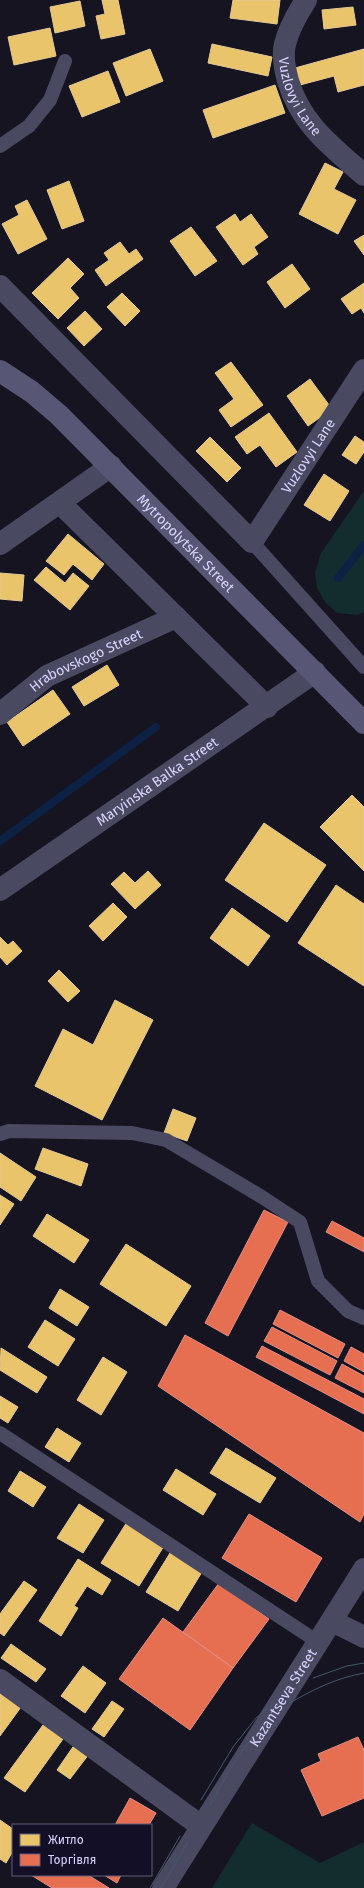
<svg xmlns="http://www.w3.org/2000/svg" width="364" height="1888" viewBox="0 0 364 1888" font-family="'Fira Sans',sans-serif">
	<rect width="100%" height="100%" fill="#161421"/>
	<!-- green -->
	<path fill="#132c2d" d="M364,491V612L358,615L337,613L325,602L317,588L315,573L321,553Z
		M252,1823L320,1863L364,1842V1888H212Z"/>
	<!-- homes -->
	<path fill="#e9c46a" stroke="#e4c997" d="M102,0H118L125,34L101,39L96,16L105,14Z
		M233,0H280L277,24L230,18Z
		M80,1L85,26L55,33L50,7Z
		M353,7L356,25L324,29L322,10Z
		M50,28L56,56L14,65L8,37Z
		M212,44L272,57L268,76L208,63Z
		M150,49L163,81L126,96L113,63Z
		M364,49V85L338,92L334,76L300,85L295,68Z
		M108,71L120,102L82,117L69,86Z
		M275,85L285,113L213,138L203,110Z
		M325,163L343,172L334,189L356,200L338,234L299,214Z
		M69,181L84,221L62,229L47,190Z
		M27,200L47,239L18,254L2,224L19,215L15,206Z
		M235,214L240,222L251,214L268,237L254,247L258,254L243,265L216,227Z
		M191,227L217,261L195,276L170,241Z
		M364,235V255L354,241Z
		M120,242L129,254L136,249L143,259L106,286L95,270L109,260L104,253Z
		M68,258L84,274L70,288L79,298L58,319L32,293Z
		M292,264L310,289L285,308L267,282Z
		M364,283V313L361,308L352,314L341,299Z
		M122,293L140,311L125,326L107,307Z
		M85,311L102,329L84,346L67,328Z
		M231,362L263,405L231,427L219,410L234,399L215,373Z
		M310,379L332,409L308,426L287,396Z
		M269,413L297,452L276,467L260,445L247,454L235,437Z
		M355,436L364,442V452L356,464L342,455Z
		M210,437L241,468L227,482L196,451Z
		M324,474L349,491L330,521L304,505Z
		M68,534L104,564L92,580L73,564L64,575L46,561Z
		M46,567L65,583L73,573L89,586L70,610L34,580Z
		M0,573L24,575L22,601L0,599Z
		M107,665L119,685L84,706L72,687Z
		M53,690L70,714L23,746L7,722Z
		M352,795L364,807V871L320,827Z
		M264,823L326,865L287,922L225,880Z
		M148,871L161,885L135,909L111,884L124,872L135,883Z
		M336,885L364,904V986L298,943Z
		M113,903L127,917L103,941L89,926Z
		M232,908L270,936L248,966L210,938Z
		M0,937L8,945L13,941L22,951L7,965L0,957Z
		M59,970L80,991L68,1002L48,981Z
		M115,1000L153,1020L102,1120L35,1086L63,1029L93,1045Z
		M173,1109L196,1118L187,1141L164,1133Z
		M43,1148L88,1164L81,1186L35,1169Z
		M0,1153L36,1177L21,1201L0,1187Z
		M0,1195L14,1204L0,1225Z
		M47,1214L89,1240L74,1263L33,1236Z
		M126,1244L191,1286L166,1326L100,1284Z
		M60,1289L89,1307L77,1326L49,1308Z
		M45,1320L75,1339L58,1366L28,1347Z
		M1,1348L47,1377L37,1393L0,1370Z
		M103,1357L127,1372L101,1415L77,1400Z
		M0,1396L18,1407L8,1423L0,1418Z
		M57,1428L81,1443L69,1462L45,1447Z
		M226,1448L276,1478L260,1503L210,1473Z
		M176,1469L216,1494L203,1515L163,1490Z
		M20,1471L46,1487L33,1507L8,1491Z
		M79,1504L104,1520L83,1553L57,1538Z
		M127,1522L164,1546L139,1586L101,1563Z
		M170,1553L202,1572L178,1611L146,1592Z
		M78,1559L111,1580L102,1595L87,1586L74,1606L78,1608L61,1636L39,1621Z
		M24,1581L37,1590L4,1636L0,1633V1614Z
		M11,1644L46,1669L36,1682L1,1658Z
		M83,1666L106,1683L85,1713L61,1696Z
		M0,1692L21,1707L0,1736Z
		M112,1701L124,1709L104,1737L92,1729Z
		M43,1725L63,1739L25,1792L4,1778Z
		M75,1744L89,1754L70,1779L57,1770Z
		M0,1820L13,1829V1851L6,1863L0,1859Z"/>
	<!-- shops -->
	<path fill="#e76f51" stroke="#e38d85" d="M264,1210L288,1222L228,1336L205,1323Z
		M332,1221L364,1238V1252L326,1232Z
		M280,1310L345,1344L338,1358L273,1324Z
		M272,1327L337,1361L330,1375L264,1341Z
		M185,1335L364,1433V1514L360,1522L158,1386Z
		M262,1346L364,1399V1414L256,1357Z
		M351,1347L364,1354V1372L344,1361Z
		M342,1364L364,1376V1393L335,1378Z
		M249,1514L322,1558L296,1602L222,1558Z
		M219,1583L269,1619L233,1668L183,1632Z
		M163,1618L233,1668L190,1730L119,1679Z
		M358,1737L364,1750V1798L322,1816L301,1770L321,1761L318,1754Z
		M130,1798L156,1813L149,1825H115Z
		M31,1875H88L109,1888H52Z
		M104,1875H121L117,1883Z"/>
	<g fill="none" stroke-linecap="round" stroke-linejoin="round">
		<!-- stream -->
		<path stroke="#0d2144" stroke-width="8" d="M338,578L364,545
			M0,841L156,727"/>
		<!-- service -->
		<path stroke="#4a4962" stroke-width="14" d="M0,146L29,126L50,100L65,61
			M252,542L364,667
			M0,1134L9,1131L132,1133L166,1140L262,1197L300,1222L318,1281L348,1311L364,1318
			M0,1433L318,1642"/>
		<!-- minor -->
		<g stroke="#4a4962" stroke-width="22">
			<path id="s1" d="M306,0C297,14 289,28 285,44C282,56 285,70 288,81C301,124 331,146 364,175"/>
			<path id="s2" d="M0,286L252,542L364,370"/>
			<path d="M60,503L267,707"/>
			<path d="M0,544L111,466"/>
			<path id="s3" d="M0,714L47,676L176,617"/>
			<path id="s4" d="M0,890L315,672"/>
			<path d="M332,1621L364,1637"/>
			<path d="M0,1680L201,1826"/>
			<path id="s5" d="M163,1888L364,1569"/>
		</g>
		<!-- secondary -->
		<path stroke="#575674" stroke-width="22" id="s6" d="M0,371L32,392L59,415L364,723"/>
		<!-- tram -->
		<path stroke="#43596b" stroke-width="1" d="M313,1678L347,1666L364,1663
			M288,1704C312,1690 336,1678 364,1673
			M201,1800L233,1747L256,1718L282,1697
			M209,1806L240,1753L265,1724
			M150,1888L180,1836
			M161,1888L188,1842"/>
	</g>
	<g text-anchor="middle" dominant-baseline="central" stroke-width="4" stroke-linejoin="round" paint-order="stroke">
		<!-- street labels -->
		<g font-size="14" fill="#d9d4ff" stroke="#130f26">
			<text stroke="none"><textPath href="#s1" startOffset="105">Vuzlovyi Lane</textPath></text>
			<text stroke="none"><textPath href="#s2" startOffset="462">Vuzlovyi Lane</textPath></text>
			<text stroke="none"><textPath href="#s6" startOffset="254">Mytropolytska Street</textPath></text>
			<text stroke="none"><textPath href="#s3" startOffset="102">Hrabovskogo Street</textPath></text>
			<text stroke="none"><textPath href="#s4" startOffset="191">Maryinska Balka Street</textPath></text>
			<text stroke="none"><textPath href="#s5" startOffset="225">Kazantseva Street</textPath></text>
		</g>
	</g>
	<!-- legend -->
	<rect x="12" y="1824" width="140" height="52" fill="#130f26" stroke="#625e7d"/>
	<rect x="20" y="1834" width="20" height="12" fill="#e9c46a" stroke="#625e7d"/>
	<text x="48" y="1844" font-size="12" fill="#d9d4ff">Житло</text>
	<rect x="20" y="1854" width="20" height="12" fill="#e76f51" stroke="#625e7d"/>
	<text x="48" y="1864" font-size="12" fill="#d9d4ff">Торгівля</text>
</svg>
